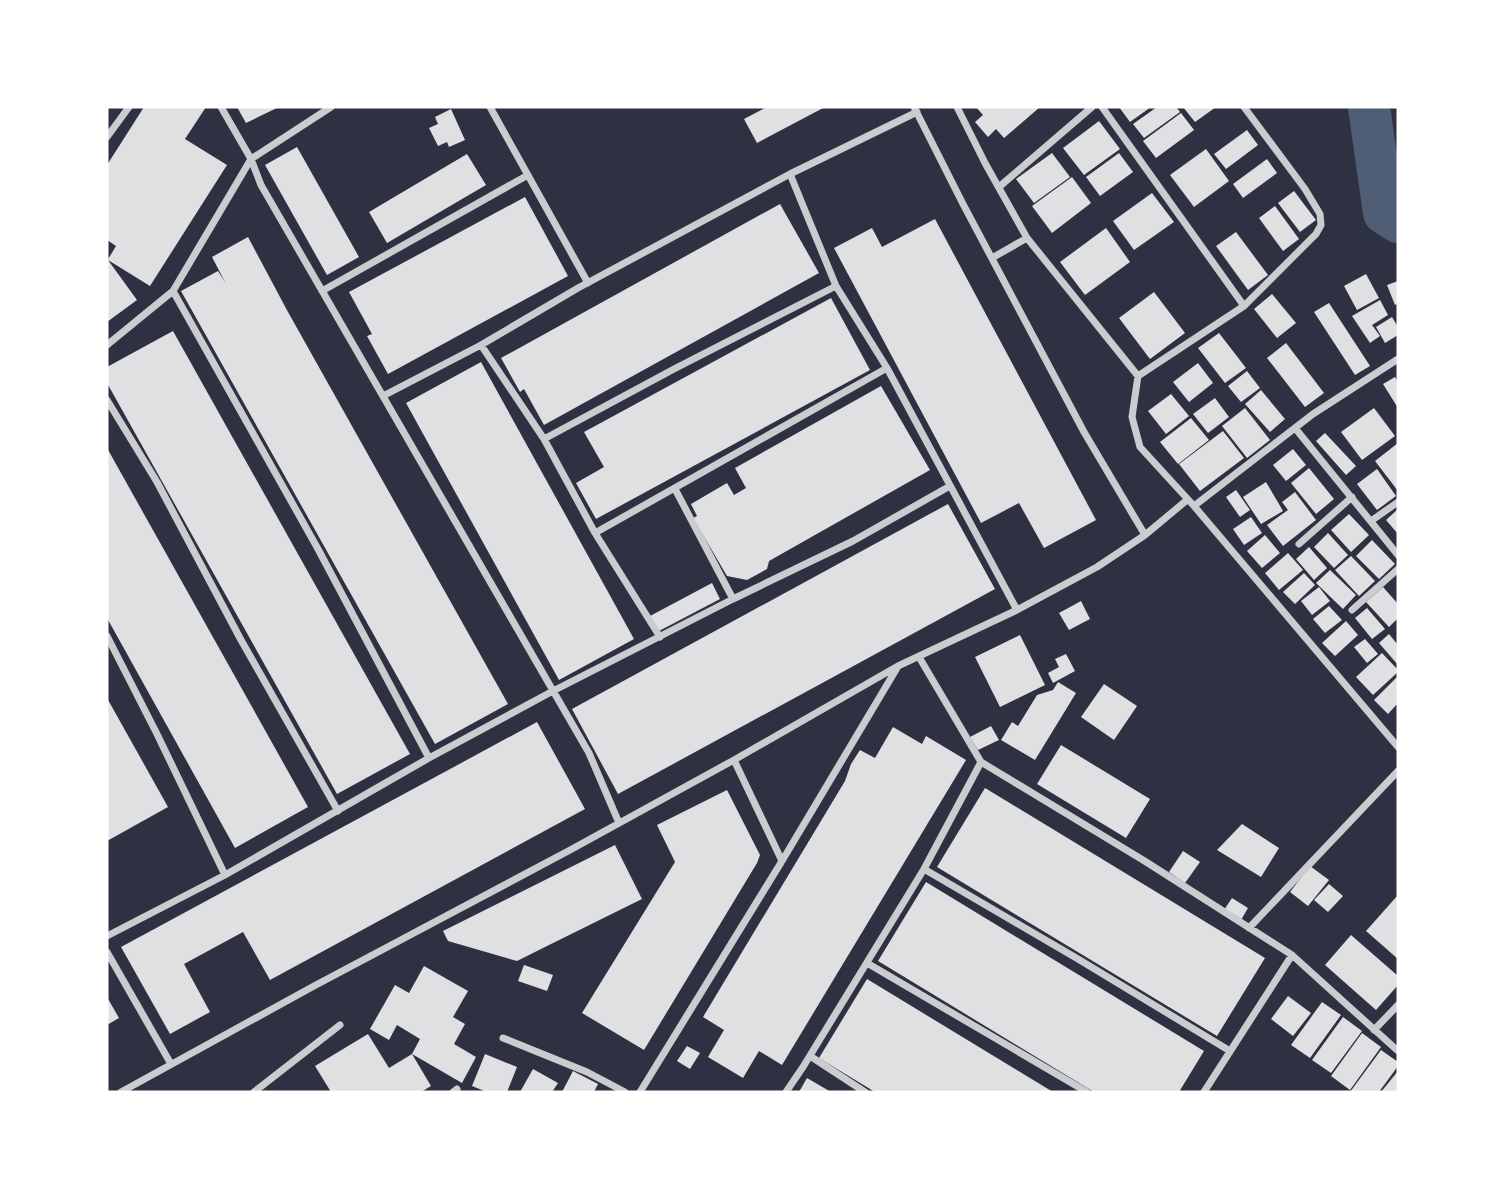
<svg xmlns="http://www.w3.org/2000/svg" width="1505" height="1199" viewBox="0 0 1505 1199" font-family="'Roboto Serif',serif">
	<rect width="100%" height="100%" fill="#2d3142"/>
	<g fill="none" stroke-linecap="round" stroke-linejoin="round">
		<!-- river -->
		<path stroke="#4f5d75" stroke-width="42" d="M1369,107L1384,213L1398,222"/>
	</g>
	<!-- building -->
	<path fill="#e0e0e3" d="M144,107H206L185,139L227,165L150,286L108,260L137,300L107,322V261L116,246L107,240V165Z
		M237,107H279L246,123Z
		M767,107H825L757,143L744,119Z
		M976,107H1040L1004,138L996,129L988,137L975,122L983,115Z
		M1119,107H1151L1130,122Z
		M1157,107H1176L1180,112L1144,138L1133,124Z
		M1183,107H1216L1195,122Z
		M451,109L465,140L449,147L447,142L438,146L429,128L438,124L435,117Z
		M1181,113L1194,130L1156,158L1143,141Z
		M1099,121L1120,149L1084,175L1063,148Z
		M1247,130L1258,145L1226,169L1214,154Z
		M297,147L359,257L327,275L265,165Z
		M1206,149L1229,181L1194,207L1170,175Z
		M1052,153L1070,177L1034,203L1016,179Z
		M1119,153L1133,172L1100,196L1086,177Z
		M467,154L486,185L387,243L369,212Z
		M1267,159L1277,173L1243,198L1233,184Z
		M1072,177L1091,203L1052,233L1032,206Z
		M1294,191L1316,220L1300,232L1278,203Z
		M1152,193L1174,222L1134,250L1113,221Z
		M525,197L568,276L388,374L367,336L372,334L349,292Z
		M780,204L819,273L544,425L524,389L520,392L501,358Z
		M1275,206L1299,239L1283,251L1259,218Z
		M935,219L1096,520L1044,548L1019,503L981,523L834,248L872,228L882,247Z
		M1106,228L1130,262L1085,295L1060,262Z
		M1236,232L1268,275L1248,290L1216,246Z
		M248,237L288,312L508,704L435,744L181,291L218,271L225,282L212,257Z
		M1366,274L1379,298L1357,310L1344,286Z
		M1398,281V303L1395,305L1387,285Z
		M1154,292L1185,333L1150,359L1119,318Z
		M1272,294L1296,323L1277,338L1254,309Z
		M831,298L870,370L596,519L576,483L604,467L584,432Z
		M1380,300L1388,315L1372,325L1380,336L1370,343L1352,316Z
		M1329,303L1370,366L1355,375L1314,312Z
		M1392,317L1398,327V335L1385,343L1376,327Z
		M173,331L410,754L337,794L107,383V367Z
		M1219,333L1246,368L1225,383L1198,348Z
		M1286,343L1324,393L1305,407L1267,358Z
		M481,362L634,639L559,680L406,403Z
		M1198,363L1213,383L1189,402L1173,382Z
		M1247,371L1260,388L1241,402L1228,386Z
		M1395,377L1398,382V408L1383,384Z
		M881,386L930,470L769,561L767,569L747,580L727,576L693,518L697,516L691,504L727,483L734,495L746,488L735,468Z
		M1261,390L1285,419L1270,432L1245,404Z
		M1171,394L1189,416L1166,434L1148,411Z
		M1215,398L1229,417L1208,433L1193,414Z
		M1245,408L1270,440L1247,458L1222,426Z
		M1374,408L1395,436L1362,460L1341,432Z
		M1191,418L1209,440L1178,464L1160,442Z
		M1223,431L1244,458L1200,491L1179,464Z
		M1325,433L1356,466L1346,475L1316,441Z
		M1398,443V491L1375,461Z
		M107,448L308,807L235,848L107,618Z
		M1293,449L1306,465L1286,481L1273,465Z
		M1309,468L1334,499L1316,514L1291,483Z
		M1377,469L1396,496L1377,510L1357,484Z
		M1266,482L1283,511L1261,524L1243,497Z
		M1236,490L1250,510L1240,517L1226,497Z
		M1295,492L1316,520L1283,546L1267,525L1288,510L1282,502Z
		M948,504L995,589L618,794L572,709Z
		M1398,509V534L1386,520Z
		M1349,514L1369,535L1351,552L1331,530Z
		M1251,517L1262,533L1244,545L1233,529Z
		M1328,533L1348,555L1334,568L1314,547Z
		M1265,535L1280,553L1262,568L1247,551Z
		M1372,540L1395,564L1379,579L1356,556Z
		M1309,547L1327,568L1314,580L1296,559Z
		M1288,553L1303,570L1279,590L1265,573Z
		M1351,556L1375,581L1359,596L1335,570Z
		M1330,570L1356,595L1343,609L1316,583Z
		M1304,573L1315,585L1295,604L1283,592Z
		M712,583L720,599L659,631L650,616Z
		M1319,587L1330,601L1312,615L1301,601Z
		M1383,587L1398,604V618L1389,627L1366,602Z
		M1081,601L1090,619L1069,630L1059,613Z
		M1329,606L1342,620L1325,633L1313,619Z
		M1367,608L1385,629L1372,639L1355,618Z
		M1346,621L1358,635L1335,656L1322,643Z
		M1389,634L1398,645V665L1379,643Z
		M1020,635L1045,685L1000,707L975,657Z
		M1365,639L1378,654L1367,663L1354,647Z
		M1382,653L1398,670V672L1373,695L1356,677Z
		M1066,654L1075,671L1053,683L1048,673L1059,667L1055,659Z
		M1398,676V703L1388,714L1374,700Z
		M1058,682L1076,693L1035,760L1001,740L1012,722L1018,726L1037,695L1053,690Z
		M1104,684L1137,706L1114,740L1081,717Z
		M107,698L168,807L107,841Z
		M537,722L585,809L270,980L243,932L184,964L210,1012L170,1034L121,947Z
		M991,726L999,740L978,750L970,737Z
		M893,727L922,744L926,736L966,760L782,1065L759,1051L743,1078L708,1057L724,1030L703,1017L845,781L851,764L860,750L875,758Z
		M1061,745L1150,799L1126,838L1037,784Z
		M985,788L1265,958L1217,1036L937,867Z
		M727,790L760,855L757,863L644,1050L582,1013L675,862L657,825Z
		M1242,824L1279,848L1261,877L1217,850Z
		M615,845L642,899L547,946L517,961L448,941L443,931Z
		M1183,851L1200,862L1185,883L1169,872Z
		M1310,866L1329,880L1308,906L1290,892Z
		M926,882L1204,1051L1179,1092H1094L878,961Z
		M1329,884L1343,896L1328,912L1314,900Z
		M1398,895V959L1366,931Z
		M1232,898L1248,908L1241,920L1224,910Z
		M1351,935L1398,976V985L1376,1010L1325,965Z
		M524,965L553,975L547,991L518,981Z
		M424,966L468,991L453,1017L465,1024L454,1044L476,1057L462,1083L412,1054L420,1039L397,1025L389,1040L370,1029L395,985L409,993Z
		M867,979L1053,1092H875L819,1058Z
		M1288,996L1311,1013L1293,1036L1271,1019Z
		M107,997L119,1018L107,1025Z
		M1322,1002L1341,1015L1310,1058L1291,1045Z
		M1343,1017L1362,1031L1331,1073L1312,1060Z
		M1362,1033L1381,1047L1350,1090L1331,1076Z
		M368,1034L389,1068L412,1054L431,1086L421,1092H331L315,1066Z
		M687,1046L700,1053L690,1069L677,1061Z
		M1381,1050L1398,1062V1066L1379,1092H1350Z
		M485,1054L517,1067L507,1092H487L472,1086Z
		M533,1069L558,1083L552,1092H520Z
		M573,1071L598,1084L594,1092H562Z
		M1398,1071V1092H1381Z
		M807,1078L831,1092H799Z"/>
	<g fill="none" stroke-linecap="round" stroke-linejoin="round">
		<!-- minor -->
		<path stroke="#caccd0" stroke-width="7" d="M221,107L251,159L261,185L589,753L619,823
			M490,107L588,283
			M914,107L963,204L1084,432L1145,535
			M957,107L985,163L1027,238L1138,376L1132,417L1140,447L1194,506L1398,747
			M1102,107L1244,306
			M107,137L129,107
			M790,174L836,286L887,368L1017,610
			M999,187L1092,107
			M992,258L1027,238
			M173,291L318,549L429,758
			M322,291L528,175
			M107,345L173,291L251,159L331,107
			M481,345L544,439L595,533L660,637
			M1138,376L1244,306L1316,234L1321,225L1320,214L1305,189L1244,107
			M383,396L481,345L578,288L790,174L917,112
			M107,400L157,482L241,640L338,811
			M1295,428L1398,555
			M544,439L674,369L836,286
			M675,489L733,599
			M1194,506L1313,414L1398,359
			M1371,521L1398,502
			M595,533L887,368
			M1299,544L1352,497
			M1352,610L1398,569
			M107,636L157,734L225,875
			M919,657L981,762L1143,860L1292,955L1398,1051
			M734,760L782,861
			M924,869L1078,959L1230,1051
			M1249,928L1398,771
			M107,936L225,875L429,758L553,691L733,599L853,541L950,486
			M107,952L171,1064
			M867,963L1087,1092
			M1374,1030L1398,1005
			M503,1038L587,1072L625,1092
			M810,1056L865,1092
			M121,1092L314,986L572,849L734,760L898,666L1017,610L1097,567L1145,535L1187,500
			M254,1092L340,1025
			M453,1092L457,1089
			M640,1092L782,861L897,668
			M786,1092L803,1067L924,869L981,762
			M1204,1092L1292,955"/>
	</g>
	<!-- border -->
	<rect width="1505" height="1199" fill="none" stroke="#ffffff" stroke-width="217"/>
</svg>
